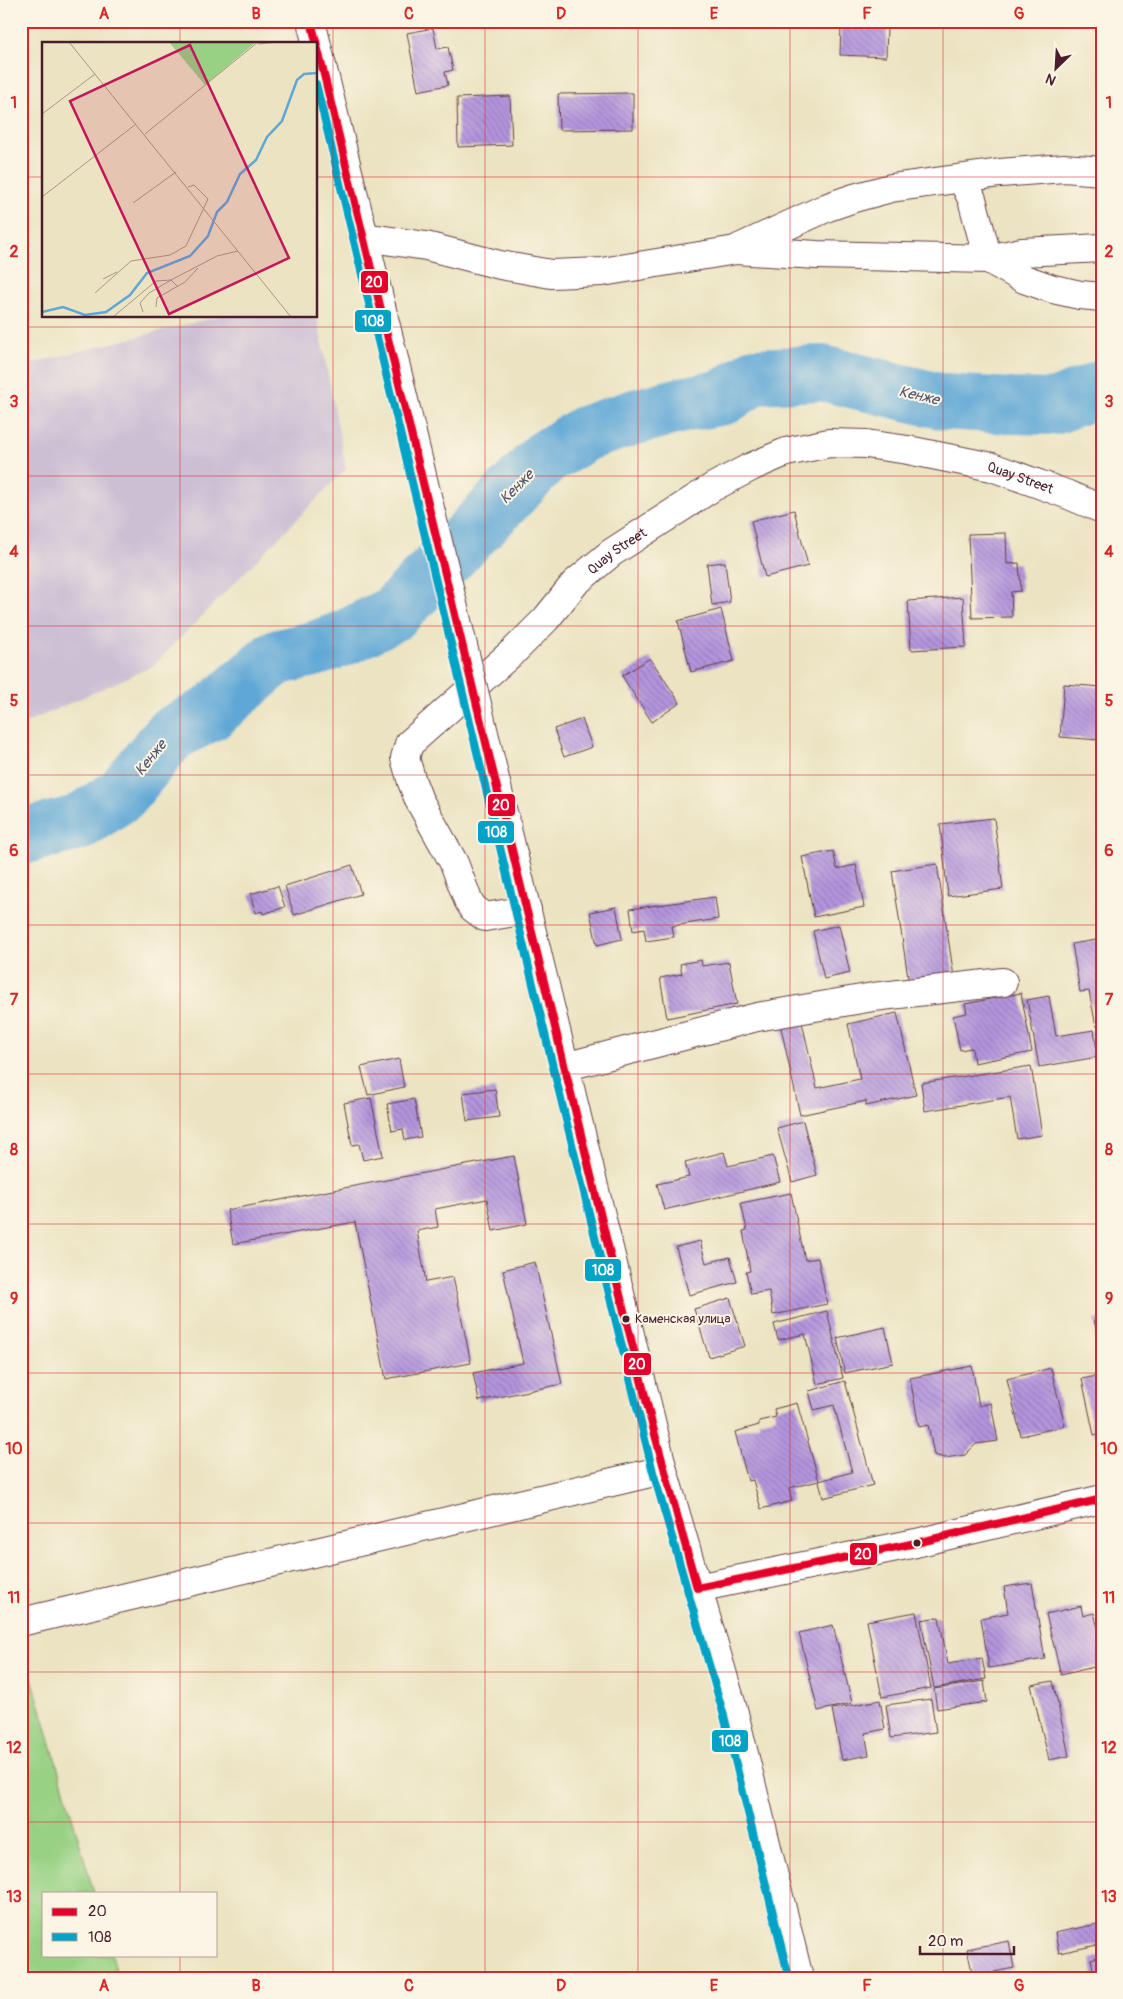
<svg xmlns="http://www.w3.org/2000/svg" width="1123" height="1999" viewBox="0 0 1123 1999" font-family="Pangolin,sans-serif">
	<defs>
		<pattern id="building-back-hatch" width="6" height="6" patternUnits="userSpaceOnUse" patternTransform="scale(1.25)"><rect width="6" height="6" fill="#b395de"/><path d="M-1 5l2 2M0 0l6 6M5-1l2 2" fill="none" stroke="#9479b4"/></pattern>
	</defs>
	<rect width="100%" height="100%" fill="#fcf5e5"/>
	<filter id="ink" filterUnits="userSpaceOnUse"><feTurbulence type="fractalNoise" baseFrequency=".02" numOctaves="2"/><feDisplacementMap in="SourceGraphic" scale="10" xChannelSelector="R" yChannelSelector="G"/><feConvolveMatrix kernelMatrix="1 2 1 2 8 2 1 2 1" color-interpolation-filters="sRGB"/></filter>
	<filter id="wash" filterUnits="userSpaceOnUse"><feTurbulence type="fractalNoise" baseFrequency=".0096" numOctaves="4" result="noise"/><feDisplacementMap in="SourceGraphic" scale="20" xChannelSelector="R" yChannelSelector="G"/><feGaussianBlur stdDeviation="1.12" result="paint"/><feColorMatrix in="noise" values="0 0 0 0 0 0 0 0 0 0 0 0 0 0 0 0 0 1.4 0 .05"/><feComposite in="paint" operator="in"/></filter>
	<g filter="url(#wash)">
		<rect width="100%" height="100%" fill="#ebe3c1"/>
		<!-- industrial -->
		<path fill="#cbbfd4" d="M316,312L346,469L153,666L21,725V366L220,316H316Z"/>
		<!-- pitch -->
		<path fill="#98d184" stroke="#717858" d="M21,1640L94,1893H44V1955H112L118,1978H21Z"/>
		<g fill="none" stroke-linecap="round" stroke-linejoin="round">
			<!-- river -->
			<path stroke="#5ea7d6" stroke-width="56" d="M21,837L78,823L121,795L171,734L211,713L275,658L317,648L347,637L394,613L545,458L586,433L635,417L686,404L724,397L755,376L822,373L944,402L1012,406L1054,407L1102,388"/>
		</g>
		<g id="blocks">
			<!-- building -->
			<path fill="url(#building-back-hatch)" d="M841,26L887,27L886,57L840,55Z
				M433,28L437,49L448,47L453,70L445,72L448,85L418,91L407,33Z
				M633,93V129L559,130L558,94Z
				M510,96L512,145L458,147L457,98Z
				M794,510L808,566L765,577L751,521Z
				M1006,533L1007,564L1019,563L1021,591L1011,592L1012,617L972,618L968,534Z
				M725,562L730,602L712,605L707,564Z
				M963,597L966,647L911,650L908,601Z
				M721,609L734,661L691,672L678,621Z
				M650,658L680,703L652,722L622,676Z
				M1064,684L1102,687L1099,740L1060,737Z
				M582,719L592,747L564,757L554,729Z
				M994,818L1003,889L948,896L940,824Z
				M833,851L837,869L856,865L864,907L814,917L802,857Z
				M937,864L954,977L909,984L892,871Z
				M352,865L361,894L294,915L285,886Z
				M278,886L285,907L263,914L262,911L256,913L250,894Z
				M715,897L718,919L672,926L674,937L646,941L644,929L633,931L630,909Z
				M616,907L622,939L597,945L590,912Z
				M839,925L850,973L824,979L813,931Z
				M1102,939V1025L1096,1026L1089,991L1080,992L1072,944Z
				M701,960L702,966L729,962L737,1004L667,1018L660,978L682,974L680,964Z
				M1021,993L1032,1052L974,1063L972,1048L960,1050L953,1016L967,1013L965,1004Z
				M1049,996L1056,1036L1094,1030L1098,1057L1039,1067L1027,1000Z
				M897,1013L916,1095L866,1106V1101L800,1115L780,1023L801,1018L817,1088L860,1079L848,1024Z
				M399,1059L404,1087L368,1095L361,1067Z
				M1031,1066L1042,1135L1017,1139L1010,1097L925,1111L921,1083Z
				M495,1089L499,1117L467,1121L463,1093Z
				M371,1098L383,1156L363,1160L359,1144L352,1145L344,1103Z
				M414,1099L421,1137L405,1140L403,1129L392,1131L387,1104Z
				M803,1121L817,1175L792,1182L777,1128Z
				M724,1152L728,1166L773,1156L780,1182L664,1210L657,1184L689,1177L685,1162Z
				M514,1156L527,1224L493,1231L487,1199L435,1209L438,1227L417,1231L426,1282L453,1277L471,1363L386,1379L355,1222L233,1244L227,1210Z
				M791,1193L805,1260L818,1258L827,1304L773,1315L769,1291L751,1294L746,1272L750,1271L743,1231L747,1230L741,1203Z
				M700,1241L706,1263L730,1257L737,1282L689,1295L676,1247Z
				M535,1262L562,1384L479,1401L473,1373L523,1363L503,1270Z
				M730,1298L745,1346L709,1357L694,1309Z
				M827,1311L843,1378L817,1384L805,1334L778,1340L774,1324Z
				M1102,1318V1348H1101L1094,1320Z
				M885,1327L893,1363L845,1373L837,1338Z
				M972,1366L979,1406L991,1403L998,1441L976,1444L965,1455L945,1458L934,1455L928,1425L919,1427L910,1378Z
				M1051,1368L1065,1426L1021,1436L1007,1379Z
				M1102,1375V1433L1094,1435L1082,1379Z
				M845,1381L873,1485L823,1498L819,1481L852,1472L834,1405L814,1410L809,1391Z
				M797,1403L819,1481L789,1488L792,1501L761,1509L753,1480L748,1481L735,1432L759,1425V1421L776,1417L774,1409Z
				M1032,1583L1045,1659L989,1668L981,1618L1008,1613L1004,1587Z
				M1081,1606L1083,1616L1094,1613L1102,1643V1665L1061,1675L1046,1614Z
				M916,1612L931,1688L882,1697L867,1621Z
				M939,1617L948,1664L982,1658L986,1679L934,1688L921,1620Z
				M833,1625L852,1703L818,1711L799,1633Z
				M984,1681L987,1702L937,1709L934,1689Z
				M1053,1681L1069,1756L1049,1760L1031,1685Z
				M931,1699L936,1732L891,1738L886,1705Z
				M880,1700L885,1729L865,1733L869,1755L842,1760L832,1709Z
				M1102,1923V1944L1059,1953L1055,1933Z
				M1009,1941L1014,1968L994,1972L995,1978H969L973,1976L967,1949Z
				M1102,1956V1978H1095L1091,1959Z"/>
		</g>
	</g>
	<g filter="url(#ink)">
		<use href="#blocks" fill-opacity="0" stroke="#623c42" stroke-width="1"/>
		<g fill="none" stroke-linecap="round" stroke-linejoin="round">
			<!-- minor casing -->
			<g stroke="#623c42" stroke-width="30">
				<g id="minor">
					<path d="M311,21L395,363"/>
					<path d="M962,179L972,199L988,259L1022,252L1102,248"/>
					<path d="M364,237L426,246L500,265L551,274L602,272L736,250L817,255L988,259L1024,279L1053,289L1080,295L1102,297"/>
					<path d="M739,248L828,207L854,198L891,188L1000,173L1064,168L1102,171"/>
					<path d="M514,858L663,1470L734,1713L799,1978"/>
					<path id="s1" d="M527,910L485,917L473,908L468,900L454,863L419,800L412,782L405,758L409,744L516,649L546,619L575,583L611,553L713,487L751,467L786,452L829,443L866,444L908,450L992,467L1066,494L1102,509"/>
					<path d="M564,1067L757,1017L873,997L1003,982"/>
					<path d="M697,1588L916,1543L1102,1499"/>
					<path d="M21,1622L663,1470"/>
				</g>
			</g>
			<!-- minor -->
			<use href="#minor" stroke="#fff" stroke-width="28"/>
			<!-- minor-bridge casing -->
			<g stroke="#623c42" stroke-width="30" stroke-linecap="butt">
				<path id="minor-bridge" d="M395,363L514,858"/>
			</g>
			<!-- minor-bridge -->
			<use href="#minor-bridge" stroke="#fff" stroke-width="28"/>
			<!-- bus-1 casing -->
			<g stroke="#fcf5e5" stroke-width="11">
				<path id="bus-1" d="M311,21L609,1250L651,1420L697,1588
					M697,1588L916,1543L1102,1499"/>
			</g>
			<!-- bus-2 casing -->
			<g stroke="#fcf5e5" stroke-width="11">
				<path id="bus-2" d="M316,84L551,1059L653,1472L724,1716L789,1978"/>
			</g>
			<!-- bus-1 -->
			<use href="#bus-1" stroke="#e4002b" stroke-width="8"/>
			<!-- bus-2 -->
			<use href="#bus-2" stroke="#04a2c6" stroke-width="8"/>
		</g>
	</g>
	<!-- grid -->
	<path fill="none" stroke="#d62828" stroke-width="1" stroke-opacity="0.55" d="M180,21V44M333,21V1978M485,21V1978M638,21V1978M790,21V1978M943,21V1978M21,177H44M316,177H1102M180,316V1893M21,327H1102M21,476H1102M21,626H1102M21,775H1102M21,925H1102M21,1074H1102M21,1224H1102M21,1373H1102M21,1523H1102M21,1672H1102M21,1822H1102M180,1955V1978"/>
	<!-- markers -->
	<g fill="#4a1f2b" stroke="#fcf5e5" stroke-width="2">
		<circle cx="626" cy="1319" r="4.5"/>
		<circle cx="917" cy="1543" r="4.5"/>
	</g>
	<g text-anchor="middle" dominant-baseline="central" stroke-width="4" stroke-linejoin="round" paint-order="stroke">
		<!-- bus labels -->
		<g font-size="13" fill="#4a1f2b" stroke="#fcf5e5" text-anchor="start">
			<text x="635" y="1319">Каменская улица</text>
		</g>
		<!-- street labels -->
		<g font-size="14" fill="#4a1f2b" stroke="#fcf5e5">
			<text stroke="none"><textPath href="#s1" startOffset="958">Quay Street</textPath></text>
			<text stroke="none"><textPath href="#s1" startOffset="522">Quay Street</textPath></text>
		</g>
		<!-- water labels -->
		<g font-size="15" font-style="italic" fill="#52556f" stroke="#fcf5e5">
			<text transform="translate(919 396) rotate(13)">Кенже</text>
			<text transform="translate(517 487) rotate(-45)">Кенже</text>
			<text transform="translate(151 758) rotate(-51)">Кенже</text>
		</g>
	</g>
	<!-- overview -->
	<g transform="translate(42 42)">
		<rect width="275" height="275" fill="#ebe3c1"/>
		<path d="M127,0H214L163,43Z" fill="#98d184"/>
		<path fill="none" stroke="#5ea7d6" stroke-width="2.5" d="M0,270L21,265L43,273L64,270L88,253L105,231L148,214L166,194L175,170L185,160L198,132L214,118L225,95L240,79L255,38L262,32L275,31"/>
		<path fill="none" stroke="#ab9585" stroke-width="1" d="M27,0L249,275M216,2L236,0M0,72L53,32M103,92L216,0M0,155L94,82M91,161L134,130M61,237L75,230M53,251L89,219L128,213L144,204L166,157L152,143L146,145M114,265L115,256L143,240L156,226M101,270L98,261L107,251L129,238L136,245M71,275L114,239L129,238L175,214L196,209"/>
		<path fill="#c2185b" fill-opacity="0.15" stroke="#c2185b" stroke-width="2.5" d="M148,3L247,216L127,272L28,59Z"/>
		<rect width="275" height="275" fill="none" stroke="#4a1f2b" stroke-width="2.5"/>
	</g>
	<g stroke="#fcf5e5" stroke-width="2">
		<rect x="360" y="270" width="29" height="24" rx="5" fill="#e4002b"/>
		<rect x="354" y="309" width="38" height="24" rx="5" fill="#04a2c6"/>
		<rect x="487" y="793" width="29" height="24" rx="5" fill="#e4002b"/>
		<rect x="477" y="820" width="38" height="24" rx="5" fill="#04a2c6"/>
		<rect x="584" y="1258" width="38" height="24" rx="5" fill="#04a2c6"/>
		<rect x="623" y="1352" width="29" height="24" rx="5" fill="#e4002b"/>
		<rect x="849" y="1542" width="29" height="24" rx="5" fill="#e4002b"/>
		<rect x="711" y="1729" width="38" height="24" rx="5" fill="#04a2c6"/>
	</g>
	<g font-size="14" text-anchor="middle" font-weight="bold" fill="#fff">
		<text x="374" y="287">20</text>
		<text x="373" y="326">108</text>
		<text x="501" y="810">20</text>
		<text x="496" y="837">108</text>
		<text x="603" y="1275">108</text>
		<text x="637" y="1369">20</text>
		<text x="863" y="1559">20</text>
		<text x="730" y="1746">108</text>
	</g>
	<!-- margin -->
	<rect width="1123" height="1999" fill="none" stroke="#fcf5e5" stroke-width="55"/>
	<!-- legend -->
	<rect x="42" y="1892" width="175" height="65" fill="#fcf5e5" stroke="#b59f9b"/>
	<rect x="52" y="1908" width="25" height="8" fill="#e4002b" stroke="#b59f9b"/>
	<text x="88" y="1916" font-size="15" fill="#4a1f2b">20</text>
	<rect x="52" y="1933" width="25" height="8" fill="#04a2c6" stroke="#b59f9b"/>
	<text x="88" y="1942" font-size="15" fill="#4a1f2b">108</text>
	<!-- north arrow -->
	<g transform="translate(1056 68) rotate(205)" stroke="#fcf5e5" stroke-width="4" paint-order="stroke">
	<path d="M0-4L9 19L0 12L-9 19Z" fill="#4a1f2b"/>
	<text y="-8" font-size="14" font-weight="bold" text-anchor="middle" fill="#4a1f2b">N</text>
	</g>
	<!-- scale -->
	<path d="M920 1946v8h94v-8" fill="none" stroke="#4a1f2b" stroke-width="2.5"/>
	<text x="928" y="1946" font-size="15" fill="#4a1f2b" stroke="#fcf5e5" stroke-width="4" paint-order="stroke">20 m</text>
	<rect x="28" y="28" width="1068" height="1944" fill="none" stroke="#d62828" stroke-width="2"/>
	<g font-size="16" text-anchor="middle" font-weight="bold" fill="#d62828">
		<text x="104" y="19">A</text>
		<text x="256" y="19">B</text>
		<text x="409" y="19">C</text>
		<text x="561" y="19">D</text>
		<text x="714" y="19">E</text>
		<text x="867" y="19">F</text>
		<text x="1019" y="19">G</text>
		<text x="14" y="108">1</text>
		<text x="1109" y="108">1</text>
		<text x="14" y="257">2</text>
		<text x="1109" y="257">2</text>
		<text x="14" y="407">3</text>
		<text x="1109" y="407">3</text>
		<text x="14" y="557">4</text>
		<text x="1109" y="557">4</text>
		<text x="14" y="706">5</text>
		<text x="1109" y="706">5</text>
		<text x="14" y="856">6</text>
		<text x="1109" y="856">6</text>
		<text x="14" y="1005">7</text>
		<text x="1109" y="1005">7</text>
		<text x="14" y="1155">8</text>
		<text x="1109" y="1155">8</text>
		<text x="14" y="1304">9</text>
		<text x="1109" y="1304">9</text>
		<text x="14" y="1454">10</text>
		<text x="1109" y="1454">10</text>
		<text x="14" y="1603">11</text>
		<text x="1109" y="1603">11</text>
		<text x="14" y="1753">12</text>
		<text x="1109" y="1753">12</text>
		<text x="14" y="1902">13</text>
		<text x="1109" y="1902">13</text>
		<text x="104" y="1991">A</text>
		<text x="256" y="1991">B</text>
		<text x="409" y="1991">C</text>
		<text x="561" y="1991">D</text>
		<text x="714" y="1991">E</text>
		<text x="867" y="1991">F</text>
		<text x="1019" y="1991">G</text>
	</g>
</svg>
